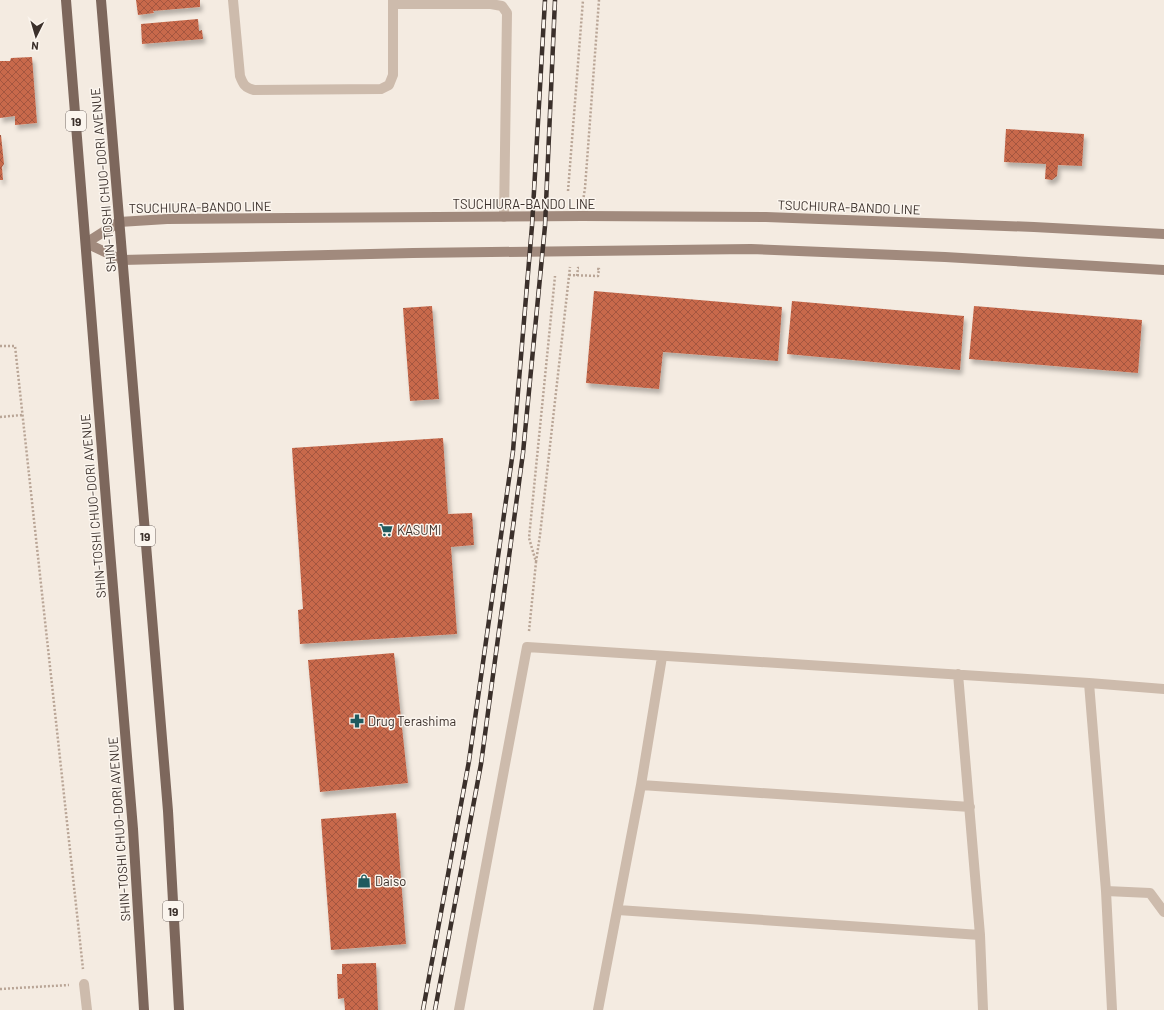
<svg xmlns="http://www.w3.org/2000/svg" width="1164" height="1010" viewBox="0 0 1164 1010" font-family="Barlow,sans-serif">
	<defs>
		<pattern id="building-cross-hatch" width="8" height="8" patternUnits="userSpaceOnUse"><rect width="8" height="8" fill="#c8694b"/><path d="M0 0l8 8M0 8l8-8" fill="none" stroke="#a4573f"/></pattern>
		<filter id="shadow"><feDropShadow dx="2.5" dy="4.5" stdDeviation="2" flood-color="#0004"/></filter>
	</defs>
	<rect width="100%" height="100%" fill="#f4ebe1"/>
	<!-- building -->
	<path fill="url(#building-cross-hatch)" filter="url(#shadow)" d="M136,0H200V7L153,11L154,13L138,15Z
		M198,19L199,31L202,30L203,39L142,44L141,24Z
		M32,57L37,123L15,125V116L0,118V61H10L11,58Z
		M1006,129L1084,134L1082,166L1058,165L1057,176L1052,180L1045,179L1046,164L1004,162Z
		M0,135H1L4,164L2,167L3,180H0Z
		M594,291L782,307L778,361L663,352L659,389L586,383Z
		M792,301L964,316L960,370L787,354Z
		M432,306L439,399L410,401L403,308Z
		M974,306L1142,320L1138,373L969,359Z
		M443,438L448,514L472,513L474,545L451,547L457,634L300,644L298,610L303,609L292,448Z
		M394,653L408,783L320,792L308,660Z
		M396,813L406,944L331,950L321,819Z
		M376,963L378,1010H345L344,998L338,999L337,974H342V964Z"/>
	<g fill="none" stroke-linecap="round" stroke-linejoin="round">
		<!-- path -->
		<path stroke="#b9a596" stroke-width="2.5" stroke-dasharray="2 2" stroke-linecap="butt" d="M568,191L583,0
			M583,201L585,188L599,0
			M569,275L598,276L599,269H596
			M577,276L578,268H579
			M0,346H15L83,969
			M0,417L22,415
			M536,562L540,535L570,267
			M529,631L536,562L529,538L555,276
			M0,989L69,985"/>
		<!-- street -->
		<path stroke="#cdbbac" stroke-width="10" d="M233,0L240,76C243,84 245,88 254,90L381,89L389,85L393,75V0
			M393,4H491L502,6L507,13L504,217
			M958,674L980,935L983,1010
			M1089,683L1106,891L1112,1010
			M641,785L970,807
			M1106,891L1150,893L1164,912
			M618,910L980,935
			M84,984L87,1010
			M459,1010L527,647L1089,683L1164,689
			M598,1010L641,785L662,657"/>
		<!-- secondary -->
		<path stroke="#a18a7d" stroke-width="10" d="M86,243L119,222L167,219L582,216L766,217L1034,227L1164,234
			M86,243L122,260L413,253L751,249L945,257L1164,270"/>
		<!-- primary -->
		<path stroke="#7d675c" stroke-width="10" d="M66,0L110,551L133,829L144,1010
			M101,0L168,811L179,1010"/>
		<!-- rail casing -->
		<g stroke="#3b302b" stroke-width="4.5">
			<path id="rail" d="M423,1010L469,761L513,451L532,226L545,0
				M435,1010L481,764L523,453L545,226L555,0"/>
		</g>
		<!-- rail -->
		<use href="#rail" stroke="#fbf5ee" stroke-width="3" stroke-dasharray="9" stroke-linecap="butt"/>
	</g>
	<!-- icons -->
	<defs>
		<g id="supermarket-bare" transform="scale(1.08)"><path d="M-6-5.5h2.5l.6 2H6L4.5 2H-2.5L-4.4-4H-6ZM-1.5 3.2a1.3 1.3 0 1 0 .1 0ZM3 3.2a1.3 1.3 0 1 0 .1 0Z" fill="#1f5a5e" stroke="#fbf5ee" stroke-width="2.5" paint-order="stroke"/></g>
		<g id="pharmacy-bare" transform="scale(1.08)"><path d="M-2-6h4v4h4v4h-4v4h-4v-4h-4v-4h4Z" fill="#1f5a5e" stroke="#fbf5ee" stroke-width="2.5" paint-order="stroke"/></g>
		<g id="shop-bare" transform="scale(1.08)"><path d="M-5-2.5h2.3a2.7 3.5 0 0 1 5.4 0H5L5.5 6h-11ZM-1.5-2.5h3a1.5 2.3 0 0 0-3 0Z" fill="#1f5a5e" stroke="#fbf5ee" stroke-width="2.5" paint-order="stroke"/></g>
	</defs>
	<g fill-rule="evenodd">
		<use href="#supermarket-bare" x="386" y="530"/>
		<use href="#pharmacy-bare" x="357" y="721"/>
		<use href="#shop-bare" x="364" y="881"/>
	</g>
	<g text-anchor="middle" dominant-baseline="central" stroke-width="3" stroke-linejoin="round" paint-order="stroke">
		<!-- shield labels -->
		<g fill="#fbf5ee" stroke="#756b66" stroke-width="1">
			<rect x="66" y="111" width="20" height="20" rx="3"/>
			<rect x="135" y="526" width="20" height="20" rx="3"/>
			<rect x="163" y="901" width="20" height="20" rx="3"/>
		</g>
		<g font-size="12" font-weight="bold" fill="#3b302b">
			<text x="76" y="121">19</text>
			<text x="145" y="536">19</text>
			<text x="173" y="911">19</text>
		</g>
		<!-- street labels -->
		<g font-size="13" fill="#3b302b" stroke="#fbf5ee">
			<text transform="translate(103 180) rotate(-95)">SHIN-TOSHI CHUO-DORI AVENUE</text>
			<text x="524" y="204">TSUCHIURA-BANDO LINE</text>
			<text transform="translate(200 207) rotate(-1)">TSUCHIURA-BANDO LINE</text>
			<text transform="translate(849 207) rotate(2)">TSUCHIURA-BANDO LINE</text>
			<text transform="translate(93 506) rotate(-95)">SHIN-TOSHI CHUO-DORI AVENUE</text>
			<text transform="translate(119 829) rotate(-94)">SHIN-TOSHI CHUO-DORI AVENUE</text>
		</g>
		<!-- poi labels -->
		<g font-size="13" fill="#3b302b" stroke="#fbf5ee" text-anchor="start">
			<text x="397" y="530">KASUMI</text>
			<text x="368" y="721">Drug Terashima</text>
			<text x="375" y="881">Daiso</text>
		</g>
	</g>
	<!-- north arrow -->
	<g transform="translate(36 36) rotate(185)" stroke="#fbf5ee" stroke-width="3" paint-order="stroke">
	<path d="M0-3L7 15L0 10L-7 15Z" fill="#3b302b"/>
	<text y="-6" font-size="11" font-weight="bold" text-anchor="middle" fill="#3b302b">N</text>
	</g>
</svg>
